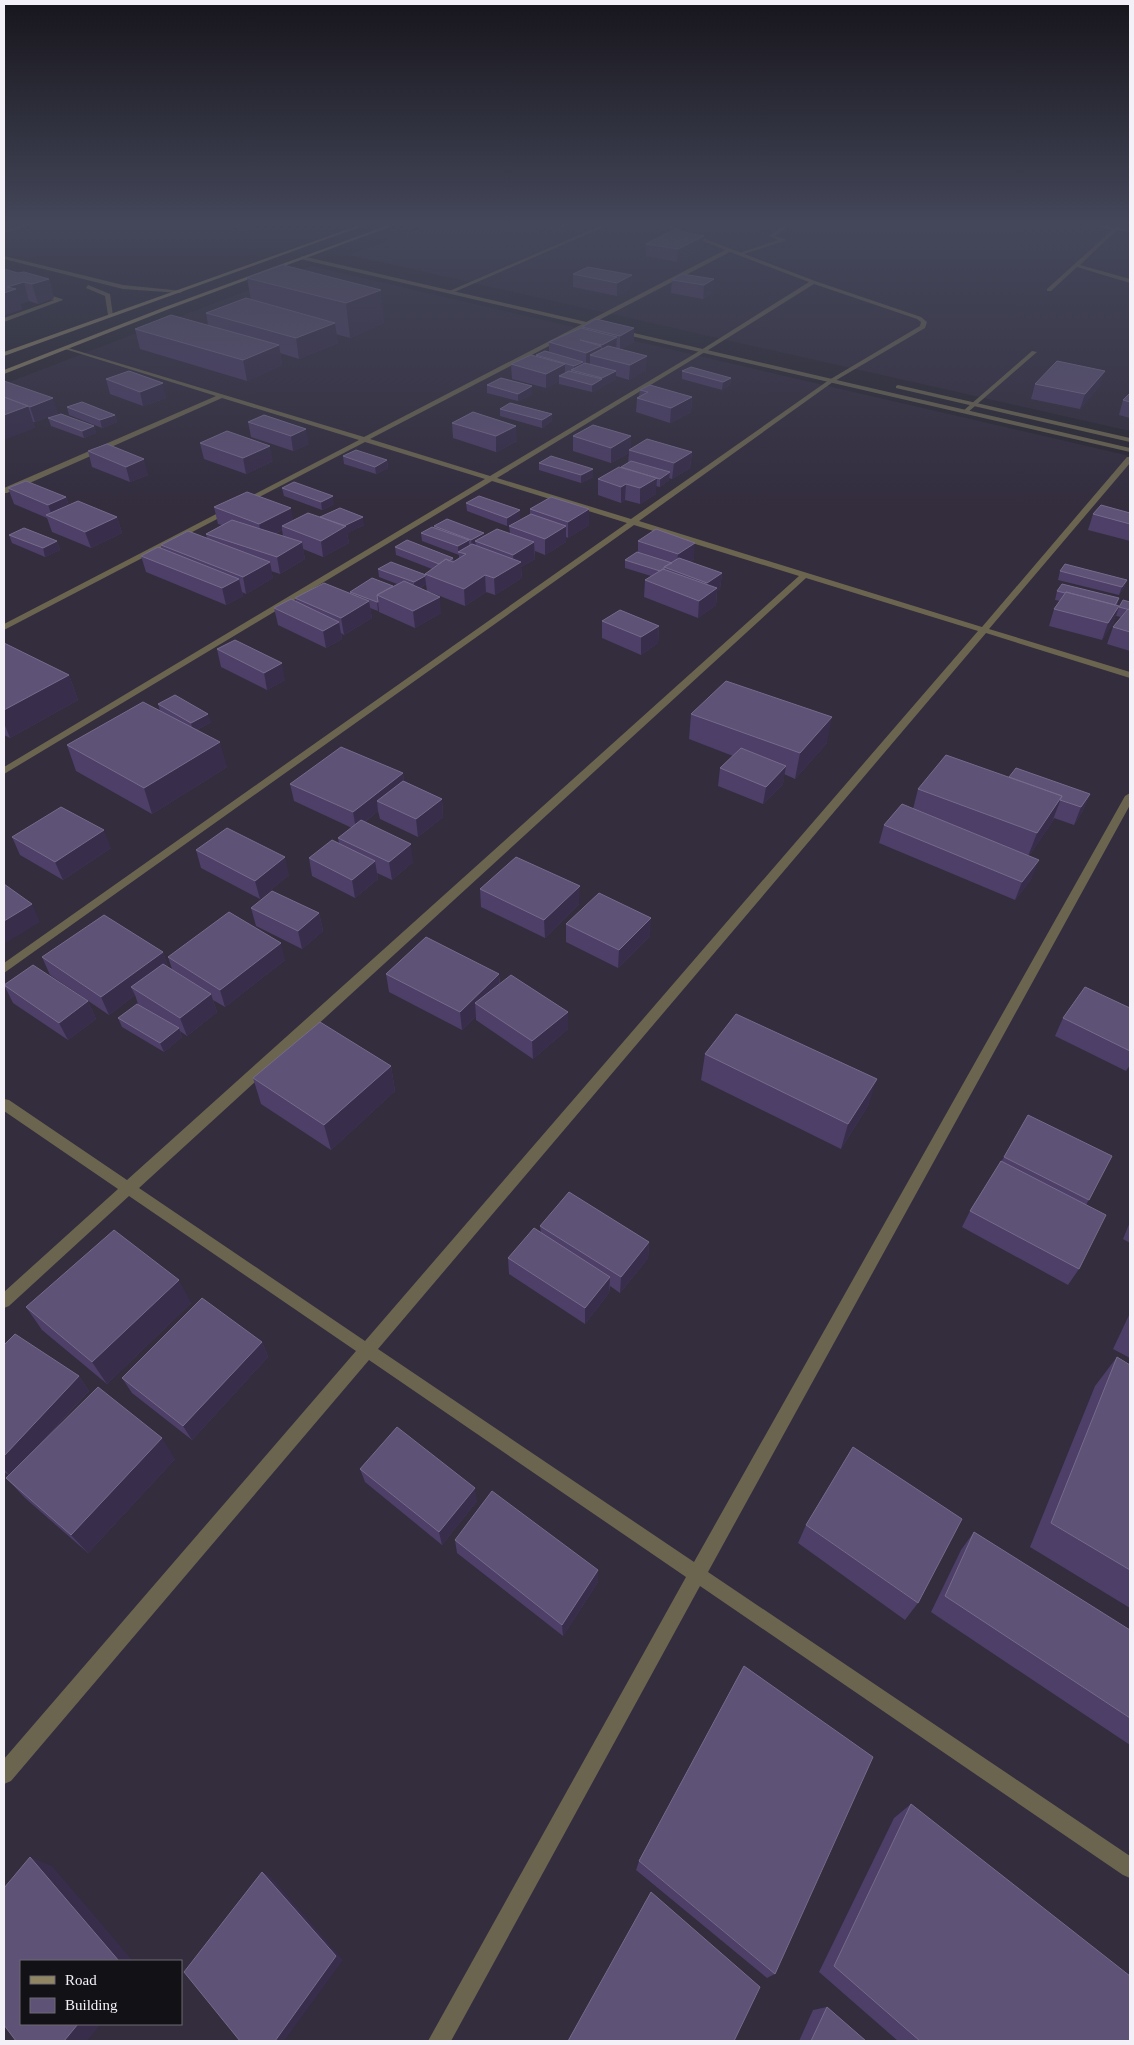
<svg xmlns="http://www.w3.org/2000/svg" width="1134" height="2045" viewBox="0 0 1134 2045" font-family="'Times New Roman',serif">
	<rect width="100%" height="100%" fill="#2a2732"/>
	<!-- built -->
	<path fill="#332d3e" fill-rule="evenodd" d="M433,223H1130V431L349,255Z
		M311,266L1130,456V2041H4V384ZM21,1961H181V2024H21Z"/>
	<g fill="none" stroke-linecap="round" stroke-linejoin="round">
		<!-- service -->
		<path fill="#6b6550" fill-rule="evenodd" d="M28,223H35L4,233V231Z
			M243,223H250L235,228L233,227Z
			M787,223H792L775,236L785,239V241L741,255L736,254L778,240L769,236Z"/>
		<!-- minor -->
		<path fill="#6b6550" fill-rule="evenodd" d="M607,223H613L452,293L447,292Z
			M658,223H664L815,281L921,317L927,322L925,328L833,382L639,521L982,627L1127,457H1130V463L989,629L1130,672V678L986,633L378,1349L694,1562L1125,796L1130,793V805L708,1572L1130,1856V1878L1123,1875L700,1586L451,2041H428L686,1577L369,1360L11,1781L4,1784V1759L356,1351L129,1196L9,1306L4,1308V1292L118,1189L4,1111V1099L9,1100L127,1180L799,576L634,525L4,973V963L627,523L492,481L4,774V767L485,479L365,442L4,630V624L359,440L222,398L7,493H4V488L216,396L65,349V347L364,437L725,250ZM730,252L809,282L701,350L490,476L370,439ZM814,284L917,319L921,322L920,326L829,380L631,519L497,478L705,352ZM806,578L978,631L365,1341L139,1188Z
			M1079,223L1115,227L1119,223H1124L1120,228L1130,230V232L1117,230L1080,265L1130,279V283L1077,267L1051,291H1047V289L1112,230Z
			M4,281L62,299L63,300L4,322V318L54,300L4,285Z
			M1032,351L1037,352L967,413H963V411Z"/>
		<!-- tertiary -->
		<path fill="#6b6550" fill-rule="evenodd" d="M4,256L123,285L183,291L180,293L123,289L4,259Z
			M302,256L1130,448V452L300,259Z
			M88,285L110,294L113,316L108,315L105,296L86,288Z
			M898,385L1130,438V442L896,388V386Z"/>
		<!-- secondary -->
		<path fill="#918664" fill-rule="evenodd" d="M365,223H371L4,356V352Z
			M394,223H400L169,309L4,374V370L165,307Z"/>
	</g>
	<!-- wall -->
	<path fill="#4d3f67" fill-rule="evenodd" d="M540,223H577V226L565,232L541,228Z
		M646,244L703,248L677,262L646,256Z
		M283,265L384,323L350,338L336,334L338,343L299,359L280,353L282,365L247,381L140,349L135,329L208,325L206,313L251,300L247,278Z
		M4,269L18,273L49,279L54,298L38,304L29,301L20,304L22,309L4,315Z
		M573,274L632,275L631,288L617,296L573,287Z
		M714,279L713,292L703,299L671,293L672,280Z
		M582,327L634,328V342L621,349L646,370L629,380L616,376V379L602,386V387L592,392L559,384V381L546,388L512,379L511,364L536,356V355L549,352V342L582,328Z
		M682,371L731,378L730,385L722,390L682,379Z
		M106,379L166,398L143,406L110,394Z
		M4,381L58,413L35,422H33L35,428Z
		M1035,384L1100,385L1080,409L1031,399Z
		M487,385L532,386V394L518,401L487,393Z
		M640,390L692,397L691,412L670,423L636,412L637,398L639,396Z
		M1130,393V418L1119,415L1123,400Z
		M67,407L115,415L117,422L102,428L69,415Z
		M500,409L552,421L542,428L500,416Z
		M264,415L309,444L293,451L251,437L248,422Z
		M48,418L94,426L96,433L84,438L51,426Z
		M452,423L517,441L496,452L453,438Z
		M573,436L631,449L692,452L690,468L672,479L669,478V480L660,487L656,486V494L640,504L625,500L621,503L598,495V479L621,467L628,463L629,453L611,463L573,451Z
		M200,443L273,461L246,474L204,459Z
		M88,451L148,475L130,482L92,467Z
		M343,456L387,460L388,468L376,474L344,464Z
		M539,463L593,469V477L581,483L539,470Z
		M8,488L66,497L69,506L117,517L122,533L91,548L52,532L47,518L14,504Z
		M282,488L334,504L322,510L284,496Z
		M466,503L520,518L507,526L467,511Z
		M214,507L293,520L320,517L364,525L347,533L349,543L323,557L303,549L305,559L280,574L271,571L273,578L246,594L242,592L243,596L226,605L146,572L141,556L161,549V545L207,538L206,534L222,525L218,524ZM282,530L283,536L275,534Z
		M530,509H589V525L568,538L566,537V542L545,555L535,551V559L521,567L522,578L495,595L486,592L465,606L430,592L441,613L415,628L379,612V610L378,611L370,608L372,618L344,635L341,633L342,639L326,648L278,625L274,608L296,602L295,598L350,593V592L393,586L397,584L379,577L378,569L425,574L432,569L396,555L395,547L453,558L454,562L459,558V555L422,541L421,533L434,528V526L484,535L510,533L509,526L530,514ZM426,584L427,591L420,588Z
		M1130,513V541L1088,530L1093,514Z
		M9,535L57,541L60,550L45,557L12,543Z
		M638,541L694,559L690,562L722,573L720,589L717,591L716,605L698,618L644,597L645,580L651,576L625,568V560L638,552Z
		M1060,571L1127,580L1124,588L1119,595L1058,580Z
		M1057,591L1119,598L1117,605L1119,606L1113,623L1102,640L1049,626L1054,609L1060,601L1055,600Z
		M1130,602V651L1107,644L1113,627L1121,617L1116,616L1119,607Z
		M602,621L659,626L658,643L641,655L602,638Z
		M4,643L69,675L78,700L10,738L4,735Z
		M217,649L285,680L267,690L221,667Z
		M158,704L211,722L197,730L227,767L152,814L76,771L67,745L160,711Z
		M691,714L827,743L795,779L784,774L783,784L763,804L718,786L720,768L733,756L689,739Z
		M403,773L404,781L442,799L443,817L418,837L380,819L378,811L365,822L413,862L392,880L377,873L378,879L355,898L312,876L309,858L339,843L338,838L352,828L294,801L290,784Z
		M1009,777L1090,794L1082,812L1074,825L1054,818L1052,822L1029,856L1032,878L1015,900L879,843L884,825L913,809L918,789Z
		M12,837L111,848L63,880L20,855Z
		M196,850L289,875L260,899L201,868Z
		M480,889L579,904L545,938L481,907Z
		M251,908L319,913L323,931L302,949L256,926Z
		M566,924L650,936L618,968L566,942Z
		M163,952L168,967L172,969L168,957L285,960L225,1007L213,1000L217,1012L187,1036L180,1031L182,1037L164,1052L122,1027L118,1018L138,1004L135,995L109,1015L50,975L42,957Z
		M386,974H499L500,983L568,1012V1029L533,1059L476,1020V1016L462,1030L389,992Z
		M4,985L88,1001L96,1019L68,1040L13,1003Z
		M1130,1008V1065L1126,1071L1055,1036L1063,1018Z
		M705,1054L869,1104L841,1149L701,1080Z
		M391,1066L395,1091L331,1150L261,1104L253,1078Z
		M1112,1156L1086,1205L1079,1269L1068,1285L962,1227L970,1211L1004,1157Z
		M1130,1222V1243L1123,1239Z
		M540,1226L649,1242L648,1258L620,1293L610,1286L609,1293L585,1324L509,1274L508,1258L541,1233Z
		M191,1303L107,1384L42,1330L26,1307Z
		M1130,1313V1358L1113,1349Z
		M262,1342L268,1357L192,1440L132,1393L122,1378Z
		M4,1345L79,1376L89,1391L34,1451L175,1459L88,1553L25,1498L6,1478L9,1475L4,1472Z
		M1117,1357L1130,1365V1608L1030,1547L1095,1386Z
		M360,1469L477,1501L442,1545L365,1482Z
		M806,1525L918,1603L905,1620L798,1543Z
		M974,1532L1130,1630V1745L931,1612L961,1550Z
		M455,1540L598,1570V1582L563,1636L457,1553Z
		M911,1804L1130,2041H898L819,1972L894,1818Z
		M639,1861L775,1974L767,1978L636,1870Z
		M827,2007L866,2041H799L813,2010Z"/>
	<!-- shaded-wall -->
	<path fill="#382e4b" d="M572,223H577V226L565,232V226Z
		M704,236L703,248L677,262L678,249Z
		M632,275L631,288L617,296V283Z
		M49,279L54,298L38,304L32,284Z
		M714,279L713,292L703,299L704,285Z
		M24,282L29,301L20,304L22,309L4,315V293L7,287Z
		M381,290L384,323L350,338L346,303Z
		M335,323L338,343L299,359L296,338Z
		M634,328V342L620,350V336Z
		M617,337L616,351L602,358V345Z
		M279,345L282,365L247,381L243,360Z
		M601,346L600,357L590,355V365L586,367V353Z
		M647,356L646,370L629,380L630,365Z
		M583,362V369L574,371V366Z
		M565,364V378L559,376V381L546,388V374Z
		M616,371V379L602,386V387L592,392V385L602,379V378Z
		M1105,371L1100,385L1080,409L1085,394Z
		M731,378L730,385L722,390L723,382Z
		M163,383L166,398L143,406L140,392Z
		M532,386V394L518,401V394Z
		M692,397L691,412L670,423L671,408Z
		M53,398L58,413L35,422L30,407Z
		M28,406L35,428L4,440V415Z
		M552,414V421L542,428V420Z
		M115,415L117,422L102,428L100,420Z
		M94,426L96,433L84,438L82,431Z
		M516,426L517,441L496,452V436Z
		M306,429L309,444L293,451L291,436Z
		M631,436V451L629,450V453L611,463V448Z
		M270,446L273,461L246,474L243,458Z
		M692,452L690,468L672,479L674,463Z
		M144,459L148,475L130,482L126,467Z
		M387,460L388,468L376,474L375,467Z
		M593,469V477L581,483V475Z
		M670,472L669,480L660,487V479Z
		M657,478L656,494L640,504V488Z
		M626,484L625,500L621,503V487Z
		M333,496L334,504L322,510L321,502Z
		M66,497L71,513L53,518L48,505Z
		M291,508L294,524L282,526V530L262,540L259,524Z
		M589,509V525L568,538V522Z
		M520,510V518L507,526V518Z
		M117,517L122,533L91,548L85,532Z
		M363,517L364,525L347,533L349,543L323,557L321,541L339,528Z
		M566,526V542L545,555V539Z
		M484,533L485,541H475L476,546L472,548L471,540Z
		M469,540V548L458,552V555V546Z
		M57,541L60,550L45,557L43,548Z
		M302,542L305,559L280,574L277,557Z
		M534,542L535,559L521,567L522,578L495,595L494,578L514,566L513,555Z
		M695,543L694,559L676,571L678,554Z
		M270,562L273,578L246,594L243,577Z
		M722,573L720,589L717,591L716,605L698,618L699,601L706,596L707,583Z
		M485,575L486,592L465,606L464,589Z
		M425,576L426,584L414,591V582Z
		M239,579L243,596L226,605L222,588Z
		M1127,580L1124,588L1119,595L1122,587Z
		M440,597L441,613L415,628L413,611Z
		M369,601L372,618L344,635L341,618Z
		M377,602H378L379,610L378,611Z
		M1119,606L1113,623L1102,640L1108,623Z
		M339,622L342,639L326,648L323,631Z
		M659,626L658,643L641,655V637Z
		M282,663L285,680L267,690L264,673Z
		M69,675L78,700L10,738L4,723V710Z
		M208,714L211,722L193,732L191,723Z
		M832,717L827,743L795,779L800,753Z
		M220,742L227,767L152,814L144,788Z
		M786,766L783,784L763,804L766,787Z
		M403,773L405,790L377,801L378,811L356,829L353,812Z
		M1090,794L1082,812L1074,825L1081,807Z
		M1062,796L1052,822L1027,859L1037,833Z
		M442,799L443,817L418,837L416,819Z
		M104,830L111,848L63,880L55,862Z
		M411,844L413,862L392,880L389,862Z
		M285,857L289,875L260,899L255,881Z
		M1039,860L1032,878L1015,900L1022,882Z
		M375,861L378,879L355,898L352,880Z
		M580,886L579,904L545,938L544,920Z
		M32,904L40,922L4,944V921Z
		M319,913L323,931L302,949L298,931Z
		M651,918L650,936L618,968L619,950Z
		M281,943L285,960L225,1007L220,990Z
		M163,952L169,970L131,987L135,995L109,1015L101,997Z
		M499,974L500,992L475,1003L476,1016L462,1030L460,1012Z
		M211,994L217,1012L187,1036L180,1018Z
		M88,1001L96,1019L68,1040L59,1023Z
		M568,1012V1029L533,1059L532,1041Z
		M179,1028L182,1037L164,1052L160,1043Z
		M391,1066L395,1091L331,1150L324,1125Z
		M877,1079L869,1104L841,1149L848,1124Z
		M649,1242L648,1258L620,1293L621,1277Z
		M610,1277L609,1293L585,1324V1308Z
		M179,1280L191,1303L107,1384L92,1362Z
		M262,1342L268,1357L192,1440L183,1426Z
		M79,1376L89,1391L10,1476L4,1469V1456Z
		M162,1438L175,1459L88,1553L71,1535Z
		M475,1488L477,1501L442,1545L439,1532Z
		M598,1570V1582L563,1636L562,1625Z
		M30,1857L52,1866L133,1961H119Z
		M262,1872L271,1877L343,1960L284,2041H275Z
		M78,2024H101L87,2041H64Z"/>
	<!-- building -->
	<path fill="#5f5277" stroke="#766b8b" d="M548,223H572L565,226Z
		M673,230L704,236L678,249L646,244Z
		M283,265L381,290L346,303L247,278Z
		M588,267L632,275L617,283L573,274Z
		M4,269L18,273L24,272L49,279L32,284L24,282L7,287L16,289L4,293Z
		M682,274L714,279L704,285L672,280Z
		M246,298L335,323L296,338L206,313Z
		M171,315L279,345L243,360L135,329Z
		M596,319L634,328L620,336L582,327Z
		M581,328L617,337L602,345L580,340L601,346L586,353L549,342Z
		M608,346L647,356L630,365L590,355Z
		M545,351L583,362L574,366L536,355Z
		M531,355L565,364L546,374L511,364Z
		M1057,361L1105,371L1085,394L1035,384Z
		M585,363L616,371L602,378L571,370Z
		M691,367L731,378L723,382L682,371Z
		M129,371L163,383L140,392L106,379Z
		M569,371L602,379L592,385L559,376Z
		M501,378L532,386L518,394L487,385Z
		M4,381L53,398L30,407L28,406L4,397Z
		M650,385L692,397L671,408L637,398L648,392L640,390Z
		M1130,393V402L1123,400Z
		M4,397L28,406L4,415Z
		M82,402L115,415L100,420L67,407Z
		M510,403L552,414L542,420L500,409Z
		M473,412L516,426L496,436L452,423Z
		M61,414L94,426L82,431L48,418Z
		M264,415L306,429L291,436L248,422Z
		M593,425L631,436L611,448L573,436Z
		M227,431L270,446L243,458L200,443Z
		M647,439L692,452L674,463L629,450Z
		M107,444L144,459L126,467L88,451Z
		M356,450L387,460L375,467L343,456Z
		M551,456L593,469L581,475L539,463Z
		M631,461L670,472L660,479L621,467Z
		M619,467L657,478L640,488L626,484L621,487L598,479Z
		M26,481L66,497L48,505L8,488Z
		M294,482L333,496L321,502L282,488Z
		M247,492L291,508L259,524L214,507Z
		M479,496L520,510L507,518L466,503Z
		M551,497L589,509L568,522L530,509Z
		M78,501L117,517L85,532L46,515Z
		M1101,505L1130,513V524L1093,514Z
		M340,508L363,517L344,526L320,517Z
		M308,513L346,526L321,541L282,526Z
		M531,514L566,526L545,539L509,526Z
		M447,519L484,533L471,540L434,526Z
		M232,520L302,542L277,557L206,534Z
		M432,527L469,540L458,546L421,533Z
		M24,528L57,541L43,548L9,535Z
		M497,529L534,542L513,555L475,541Z
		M656,529L695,543L678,554L638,541Z
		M188,531L270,562L243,577L161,545Z
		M407,540L453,558L449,561L446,559L439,564L395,547Z
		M472,544L521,562L494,578L485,575L464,589L425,574L446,559L453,562L466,554L458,552Z
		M158,547L239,579L222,588L141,556Z
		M637,552L672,563L664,567V569H663L660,571L625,560Z
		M679,558L722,573L707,583L664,567Z
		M391,562L426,575L425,574V576L414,582L378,569Z
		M1065,564L1127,580L1122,587L1060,571Z
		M663,569L717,588L699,601L645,580Z
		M372,578L393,586L377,595L378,602H377L350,592Z
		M404,581L440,597L413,611L377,595Z
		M324,583L369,601L341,618L295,598Z
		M1062,584L1119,598L1115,605L1066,592L1065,593L1057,591Z
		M1066,592L1119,606L1108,623L1054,609Z
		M291,599L339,622L323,631L274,608Z
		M1123,600L1130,602V610L1119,607Z
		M1128,609L1130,610V632L1113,627Z
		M620,610L659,626L641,637L602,621Z
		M235,640L282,663L264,673L217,649Z
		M4,643L69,675L4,710Z
		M726,681L832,717L800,753L691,714Z
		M175,695L208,714L191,723L158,704Z
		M143,702L220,742L144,788L67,745Z
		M341,747L403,773L353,812L290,784Z
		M741,748L786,766L766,787L720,768Z
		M946,755L1062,796L1037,833L918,789Z
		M1016,768L1090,794L1081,807L1060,800L1062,796L1009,777Z
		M403,781L442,799L416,819L377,801Z
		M902,804L1039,860L1022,882L884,825Z
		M61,807L104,830L55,862L12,837Z
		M361,820L411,844L389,862L338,838Z
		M227,828L285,857L255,881L196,850Z
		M332,840L375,861L352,880L309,858Z
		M516,857L580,886L544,920L480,889Z
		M4,884L32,904L4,921Z
		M272,891L319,913L298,931L251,908Z
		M599,893L651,918L619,950L566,924Z
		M229,912L281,943L220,990L168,957Z
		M104,915L163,952L101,997L42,957Z
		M426,937L499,974L460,1012L386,974Z
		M163,964L211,994L180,1018L131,987Z
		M33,965L88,1001L59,1023L4,985Z
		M511,975L568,1012L532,1041L475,1003Z
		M1085,987L1130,1008V1051L1063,1018Z
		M137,1004L179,1028L160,1043L118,1018Z
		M736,1014L877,1079L848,1124L705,1054Z
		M320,1022L391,1066L324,1125L253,1078Z
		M1028,1115L1112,1156L1089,1200L1004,1157Z
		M1001,1161L1106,1215L1079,1269L970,1211Z
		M569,1192L649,1242L621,1277L540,1226Z
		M534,1228L610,1277L585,1308L508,1258Z
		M114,1230L179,1280L92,1362L26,1307Z
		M202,1298L262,1342L183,1426L122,1378Z
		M15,1334L79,1376L4,1456V1345Z
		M1117,1357L1130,1365V1570L1051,1523Z
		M98,1387L162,1438L71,1535L6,1478Z
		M397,1427L475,1488L439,1532L360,1469Z
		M853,1447L962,1519L918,1603L806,1525Z
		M492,1491L598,1570L562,1625L455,1540Z
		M974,1532L1130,1630V1718L945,1596Z
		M744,1666L873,1757L775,1974L639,1861Z
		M911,1804L1130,1976V2041H920L834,1966Z
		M30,1857L119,1961H21V2024H78L64,2041H16L4,2025V1888Z
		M262,1872L336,1956L275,2041H240L184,1972Z
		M651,1892L760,1987L734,2041H568Z
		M827,2007L866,2041H811Z"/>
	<!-- sky -->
	<linearGradient id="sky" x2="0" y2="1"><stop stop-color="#17151c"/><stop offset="0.44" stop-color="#44475a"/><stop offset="1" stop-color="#44475a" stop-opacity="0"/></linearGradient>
	<rect width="1134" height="509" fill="url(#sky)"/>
	<!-- border -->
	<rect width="1134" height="2045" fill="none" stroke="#f3f0f8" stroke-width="10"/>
	<!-- legend -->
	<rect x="20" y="1960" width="162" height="65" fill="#121116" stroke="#6c6a70"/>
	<rect x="30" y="1976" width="25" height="8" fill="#918664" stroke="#6c6a70"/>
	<text x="65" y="1985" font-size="15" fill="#f3f0f8">Road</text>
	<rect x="30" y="1998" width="25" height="15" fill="#5f5277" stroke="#6c6a70"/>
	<text x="65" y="2010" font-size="15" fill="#f3f0f8">Building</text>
</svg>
